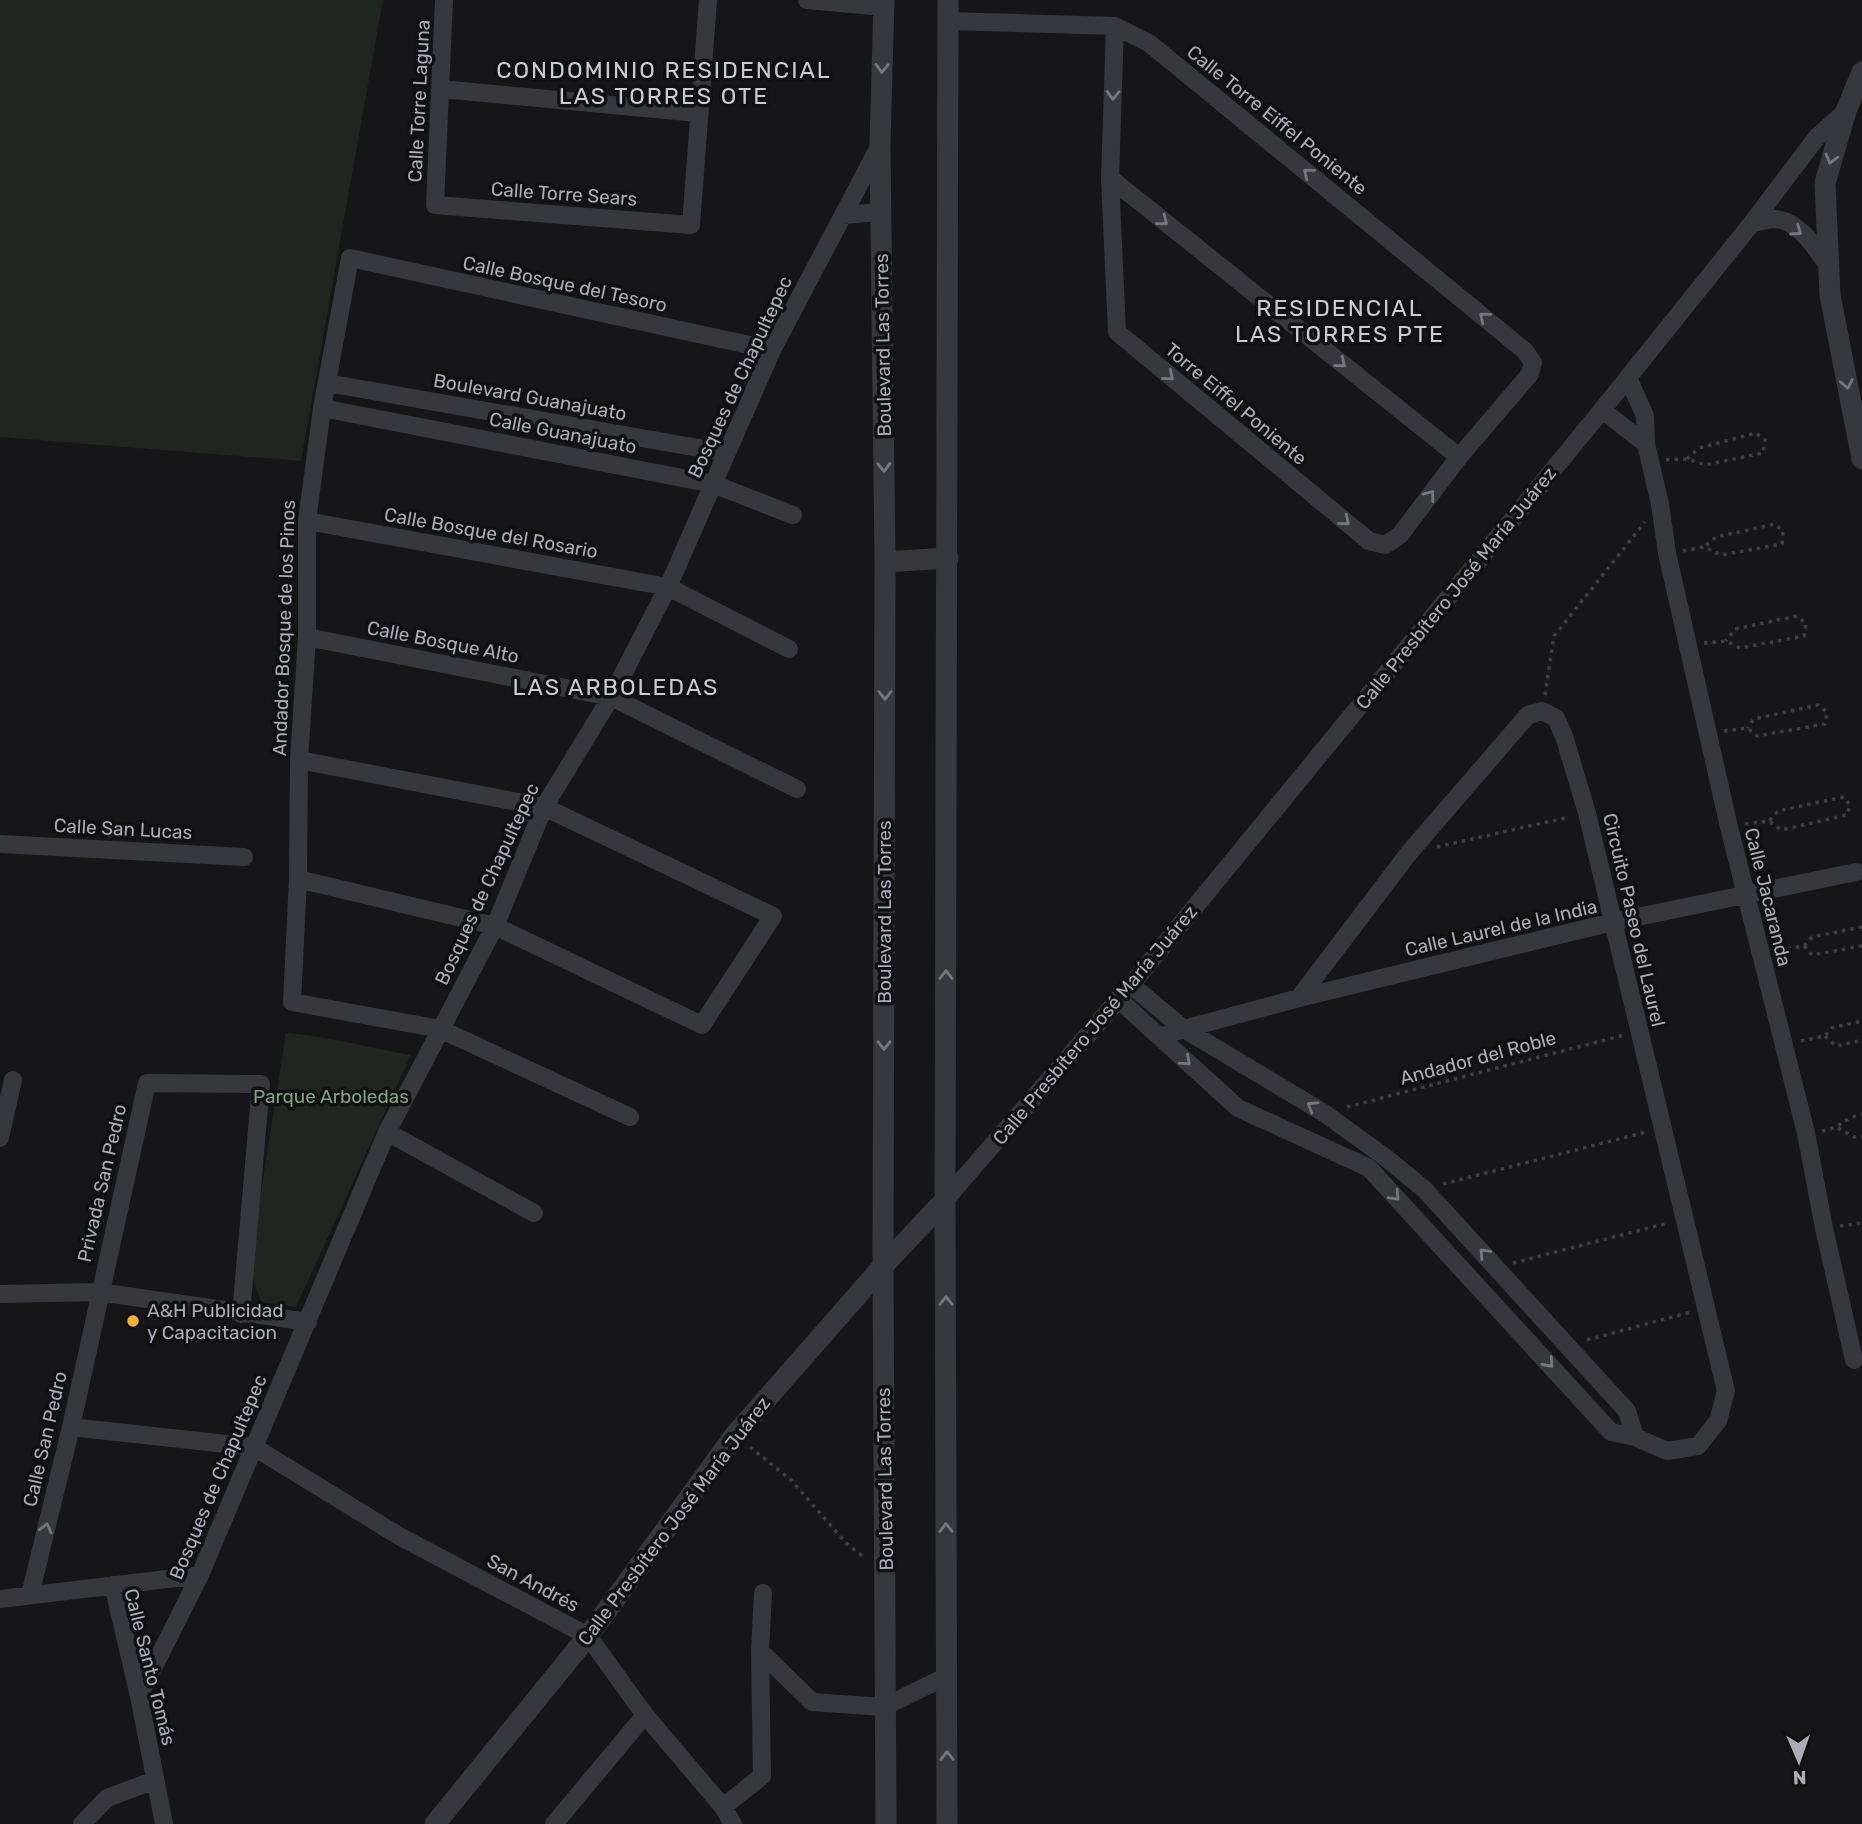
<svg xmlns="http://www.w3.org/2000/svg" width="1862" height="1824" viewBox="0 0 1862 1824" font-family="Rubik,sans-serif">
	<rect width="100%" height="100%" fill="#161618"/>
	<!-- green -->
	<path fill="#1e261f" d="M0,0H383L301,461L0,437Z
		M286,1033C328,1036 369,1048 411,1055L296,1307L261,1302L249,1267Z"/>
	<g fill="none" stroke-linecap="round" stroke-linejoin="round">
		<!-- path -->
		<path stroke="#3d3f44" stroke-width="3.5" stroke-dasharray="3.5 5" stroke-linecap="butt" d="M1666,460L1687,459L1705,465L1763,453L1765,440L1756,433L1699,448L1687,459
			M1683,551L1704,547L1721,555L1782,544L1783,531L1775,524L1716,537L1704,547
			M1704,643L1726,641L1740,648L1804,636L1806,623L1797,616L1735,629L1726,641
			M1545,695L1554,636L1645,522
			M1724,731L1747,728L1757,736L1825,724L1827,712L1818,705L1754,719L1747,728
			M1745,824L1769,821L1781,830L1847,815L1850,805L1844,797L1778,811L1769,821
			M1437,847L1569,817
			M1804,946L1812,955L1862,946
			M1779,950L1804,946L1812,937L1862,927
			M1825,1036L1836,1046L1862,1040
			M1801,1041L1825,1036L1832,1028L1862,1021
			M1347,1107L1624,1035
			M1838,1128L1854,1137L1862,1136
			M1822,1131C1843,1127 1843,1118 1862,1114
			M1443,1184L1646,1132
			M1840,1226L1862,1223
			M1513,1263L1668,1223
			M1587,1340L1691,1312
			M750,1447L791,1480L847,1544L865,1558"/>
		<!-- minor -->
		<path stroke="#37383d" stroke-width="18" d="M444,0L435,205L691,225L708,0
			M807,0L884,7
			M948,21L1115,26L1149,43L1525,351L1533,363L1530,374L1459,457L1400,535L1385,545L1369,541L1117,332L1110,178L1115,26
			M441,89L698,113
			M1110,178L1459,457
			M843,215L881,212
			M1752,223C1759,222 1768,219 1775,219C1800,221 1816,249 1829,267
			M1628,378L1645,416L1646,444L1660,504L1667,553L1729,827L1806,1133L1824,1228L1854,1360
			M327,383L727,453
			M322,408L713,484L793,515
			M1602,410L1646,444
			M307,521L668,587L789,649
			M307,637L611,697L797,789
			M0,844L244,857
			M298,879L495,926L702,1025L773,916L544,807L299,760
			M1131,985L1184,1029L1324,1113L1385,1157L1424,1189L1627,1411L1635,1437
			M1118,999L1238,1108L1369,1168L1611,1432L1635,1437L1667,1451L1698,1446L1718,1421L1726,1391L1587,813L1564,736L1556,718L1542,711L1528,715L1408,854L1299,998
			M1160,1037L1184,1029L1299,998L1613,922L1856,872
			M630,1117L440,1029L292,1002L298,879L299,760L307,637V521L322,408L350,258L772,350
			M387,1132L534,1213
			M0,1138L13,1080
			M945,1200L1131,985L1602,410L1752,223L1817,137L1846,111
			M0,1294L99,1292L308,1322
			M71,1427L254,1447L399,1536L588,1636L645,1715L723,1807L733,1824
			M113,1585L139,1696L164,1824
			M30,1595L71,1427L147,1083L261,1084L241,1314
			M0,1599L200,1575
			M760,1651L812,1702L884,1707L947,1676
			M139,1696L200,1575L387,1132L495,926L544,807L611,697L668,587L772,350L880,145
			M723,1807L762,1776L760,1651L763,1593
			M82,1824L107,1798L155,1780
			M554,1824L645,1715"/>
		<!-- tertiary -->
		<path stroke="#37383d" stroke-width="21" d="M884,0L880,145L885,562L883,1266L886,1824
			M1862,72L1846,111L1825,183L1830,295L1862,459
			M885,562L948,558
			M435,1824L588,1636L735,1435L883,1266L945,1200
			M947,1824L945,1200L948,0"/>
	</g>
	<!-- one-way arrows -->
	<defs><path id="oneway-chevron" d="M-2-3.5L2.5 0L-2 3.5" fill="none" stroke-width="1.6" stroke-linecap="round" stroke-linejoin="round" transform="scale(1.75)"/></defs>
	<g stroke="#757881">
		<use href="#oneway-chevron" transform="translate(882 68) rotate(92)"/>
		<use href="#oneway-chevron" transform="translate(1113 95) rotate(92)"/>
		<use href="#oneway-chevron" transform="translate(1831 159) rotate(105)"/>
		<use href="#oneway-chevron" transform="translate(1308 173) rotate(-141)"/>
		<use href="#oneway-chevron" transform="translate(1163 221) rotate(39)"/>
		<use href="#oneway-chevron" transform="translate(1797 231) rotate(35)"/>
		<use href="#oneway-chevron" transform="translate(1484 317) rotate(-141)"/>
		<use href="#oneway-chevron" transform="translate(1341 363) rotate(39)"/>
		<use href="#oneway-chevron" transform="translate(1169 376) rotate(40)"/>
		<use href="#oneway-chevron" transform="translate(1847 384) rotate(79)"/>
		<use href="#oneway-chevron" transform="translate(884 467) rotate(89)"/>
		<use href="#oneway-chevron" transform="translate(1430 495) rotate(-53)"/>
		<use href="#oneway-chevron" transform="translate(1345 521) rotate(40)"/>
		<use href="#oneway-chevron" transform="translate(885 695) rotate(90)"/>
		<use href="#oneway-chevron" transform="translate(946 975) rotate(-90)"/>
		<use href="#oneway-chevron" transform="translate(884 1045) rotate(90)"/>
		<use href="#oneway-chevron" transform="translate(1186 1061) rotate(42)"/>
		<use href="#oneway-chevron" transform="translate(1312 1106) rotate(-149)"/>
		<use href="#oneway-chevron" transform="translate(1395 1196) rotate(47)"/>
		<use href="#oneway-chevron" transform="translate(1484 1253) rotate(-133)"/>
		<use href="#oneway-chevron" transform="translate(946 1301) rotate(-90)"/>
		<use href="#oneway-chevron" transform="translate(1549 1363) rotate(48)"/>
		<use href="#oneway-chevron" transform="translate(46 1528) rotate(-76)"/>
		<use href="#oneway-chevron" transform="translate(946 1528) rotate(-90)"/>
		<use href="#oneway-chevron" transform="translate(947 1756) rotate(-90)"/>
	</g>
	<!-- markers -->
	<circle fill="#f2b134" stroke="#111113" stroke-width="2.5" cx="133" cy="1321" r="7"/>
	<g text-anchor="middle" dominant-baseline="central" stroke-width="7" stroke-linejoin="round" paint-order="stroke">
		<!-- street labels -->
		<g font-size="19" fill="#a8adb8" stroke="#111113">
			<text transform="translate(419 101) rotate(-87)">Calle Torre Laguna</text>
			<text transform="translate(1277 120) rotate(39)">Calle Torre Eiffel Poniente</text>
			<text transform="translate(564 194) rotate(4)">Calle Torre Sears</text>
			<text transform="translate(565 284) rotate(12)">Calle Bosque del Tesoro</text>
			<text transform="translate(883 345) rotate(-91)">Boulevard Las Torres</text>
			<text transform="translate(740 377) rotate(-65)">Bosques de Chapultepec</text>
			<text transform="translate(530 397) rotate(10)">Boulevard Guanajuato</text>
			<text transform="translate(1236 404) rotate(40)">Torre Eiffel Poniente</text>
			<text transform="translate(563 433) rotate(11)">Calle Guanajuato</text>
			<text transform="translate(491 533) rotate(10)">Calle Bosque del Rosario</text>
			<text transform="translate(1456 588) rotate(-51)">Calle Presbítero José María Juárez</text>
			<text transform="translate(284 628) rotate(-88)">Andador Bosque de los Pinos</text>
			<text transform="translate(443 642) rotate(11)">Calle Bosque Alto</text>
			<text transform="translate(123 829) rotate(3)">Calle San Lucas</text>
			<text transform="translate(487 884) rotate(-65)">Bosques de Chapultepec</text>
			<text transform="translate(1768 897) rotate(76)">Calle Jacaranda</text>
			<text transform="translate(884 912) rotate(-90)">Boulevard Las Torres</text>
			<text transform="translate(1634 920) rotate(77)">Circuito Paseo del Laurel</text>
			<text transform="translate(1501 928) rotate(-13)">Calle Laurel de la India</text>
			<text transform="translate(1095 1025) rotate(-50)">Calle Presbítero José María Juárez</text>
			<text transform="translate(1478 1058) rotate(-15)">Andador del Roble</text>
			<text transform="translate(102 1183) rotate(-77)">Privada San Pedro</text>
			<text transform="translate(45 1439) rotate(-77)">Calle San Pedro</text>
			<text transform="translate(218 1477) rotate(-67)">Bosques de Chapultepec</text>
			<text transform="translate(885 1479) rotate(-91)">Boulevard Las Torres</text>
			<text transform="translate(674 1521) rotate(-53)">Calle Presbítero José María Juárez</text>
			<text transform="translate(533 1583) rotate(28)">San Andrés</text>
			<text transform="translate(150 1667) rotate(76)">Calle Santo Tomás</text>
		</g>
		<!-- park labels -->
		<g font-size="19" fill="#7fa381" stroke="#111113">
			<text x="331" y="1096">Parque Arboledas</text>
		</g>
		<!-- poi labels -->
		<g font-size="19" fill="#a8adb8" stroke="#111113" text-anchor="start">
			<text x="147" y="1310">A&amp;H Publicidad<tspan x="147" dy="22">y Capacitacion</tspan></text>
		</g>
		<!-- quarter labels -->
		<g font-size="23" letter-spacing="2" fill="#c9ccd4" stroke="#111113">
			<text x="664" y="70">CONDOMINIO RESIDENCIAL<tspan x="664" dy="26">LAS TORRES OTE</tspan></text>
			<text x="1340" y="308">RESIDENCIAL<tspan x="1340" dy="26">LAS TORRES PTE</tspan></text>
			<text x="616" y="687">LAS ARBOLEDAS</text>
		</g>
	</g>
	<!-- north arrow -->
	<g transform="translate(1799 1761) rotate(178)" stroke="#111113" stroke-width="5" paint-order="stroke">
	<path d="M0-5L12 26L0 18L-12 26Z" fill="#a8adb8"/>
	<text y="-10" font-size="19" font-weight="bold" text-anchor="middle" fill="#a8adb8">N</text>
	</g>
</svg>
